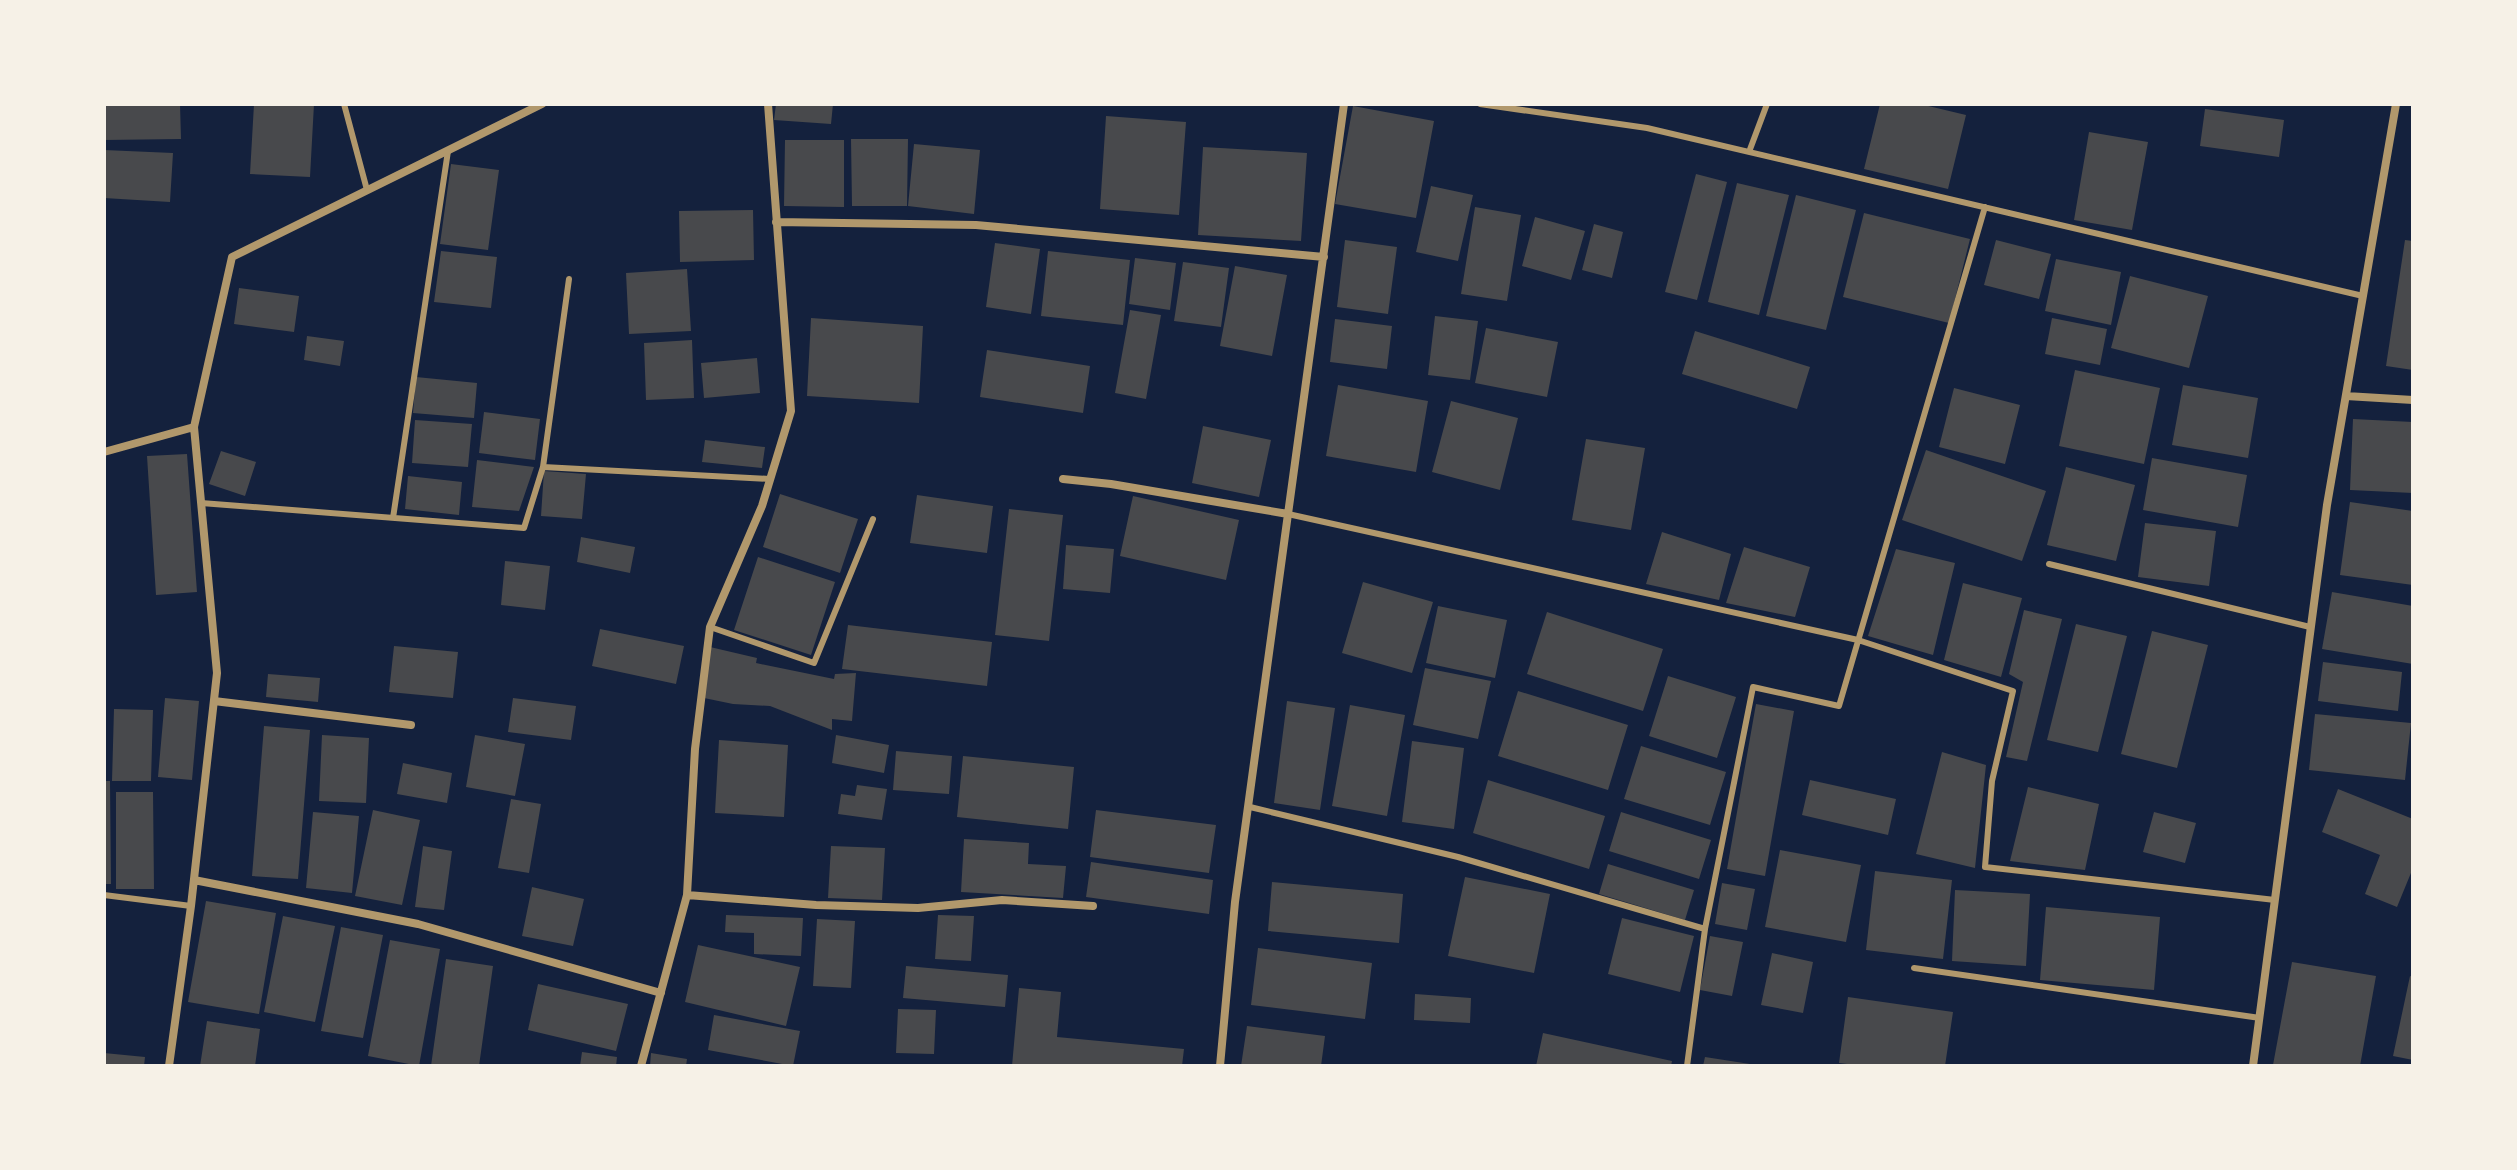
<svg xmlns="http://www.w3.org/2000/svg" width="2517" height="1170" viewBox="0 0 2517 1170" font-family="'Exo 2',sans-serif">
	<rect width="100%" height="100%" fill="#14213d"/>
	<!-- building -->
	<path fill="#48494c" d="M104,104H180L181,139L104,140Z
		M254,104H314L310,177L250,174Z
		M776,104H833L831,124L774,120Z
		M1880,104H1920L1966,115L1948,189L1864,169Z
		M1353,106L1434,121L1416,218L1335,204Z
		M2205,109L2284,120L2279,157L2200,146Z
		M1106,116L1186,122L1179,215L1100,209Z
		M2089,132L2148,142L2132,230L2074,220Z
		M851,139H908L907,206H852Z
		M785,140H844V207L784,206Z
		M914,144L980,150L974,214L908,206Z
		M1203,147L1307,153L1301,241L1198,235Z
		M104,150L173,153L170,202L104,198Z
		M451,164L499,170L488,250L440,244Z
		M1696,174L1727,182L1697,300L1665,292Z
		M1737,183L1789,195L1759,315L1708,302Z
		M1431,186L1473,195L1458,261L1416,252Z
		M1796,195L1856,210L1826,330L1766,316Z
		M1475,207L1521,215L1507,301L1461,294Z
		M753,210L754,260L680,262L679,211Z
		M1864,213L1970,239L1949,323L1843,297Z
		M1535,217L1585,231L1571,280L1522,266Z
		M1594,224L1623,232L1612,278L1582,270Z
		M1345,240L1397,247L1388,314L1337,307Z
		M1996,240L2051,254L2039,299L1984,285Z
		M2405,240L2413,241V370L2386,366Z
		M995,243L1040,249L1031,314L986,307Z
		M441,251L497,257L491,308L434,302Z
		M1048,251L1130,260L1123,325L1041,316Z
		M1135,258L1176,263L1170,310L1129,304Z
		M2056,259L2121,272L2111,325L2045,311Z
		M1183,262L1229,268L1221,327L1174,321Z
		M1235,266L1287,275L1272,356L1220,346Z
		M687,269L691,331L629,334L626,273Z
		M2130,276L2208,296L2189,368L2111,348Z
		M239,288L299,296L294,332L234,324Z
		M1130,310L1161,315L1146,399L1115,393Z
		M1435,316L1478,321L1470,380L1428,375Z
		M811,318L923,326L919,403L807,396Z
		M2052,318L2107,329L2100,365L2045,354Z
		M1335,319L1392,326L1387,369L1330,362Z
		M1486,328L1558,342L1547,397L1475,383Z
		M1695,331L1810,367L1797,409L1682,374Z
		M307,336L344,341L340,366L304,360Z
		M692,340L694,398L646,400L644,343Z
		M987,350L1090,366L1083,413L980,397Z
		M757,358L760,393L704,398L701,363Z
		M2075,370L2160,388L2144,464L2059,446Z
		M416,377L477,383L474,418L413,413Z
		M1338,385L1428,401L1416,472L1326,456Z
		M2183,385L2258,398L2248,458L2172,445Z
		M1954,388L2020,405L2005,464L1939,447Z
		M1451,401L1518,418L1500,490L1432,472Z
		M484,412L540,419L535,460L479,453Z
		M2353,419L2413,422V493L2350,490Z
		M415,420L472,424L468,467L412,463Z
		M1203,426L1271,440L1259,497L1192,483Z
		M1586,439L1645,448L1631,530L1572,520Z
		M705,440L765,447L762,468L702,462Z
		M1926,450L2046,491L2022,561L1902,520Z
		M221,451L256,462L245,496L209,484Z
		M187,454L197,592L156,595L147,456Z
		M2152,458L2247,475L2238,527L2143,510Z
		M477,460L534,467L519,511L472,507Z
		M2066,467L2135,485L2116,561L2047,545Z
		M544,471L586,474L582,519L541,516Z
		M408,476L462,482L459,515L405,509Z
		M780,494L858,519L840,573L763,547Z
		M917,495L993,506L987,553L910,543Z
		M1133,496L1239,520L1226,580L1120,556Z
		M2350,502L2413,511V585L2340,575Z
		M1009,509L1063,515L1049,641L995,635Z
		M2145,523L2216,531L2209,586L2138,577Z
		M1662,532L1731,554L1719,600L1646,584Z
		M581,537L635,547L630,573L577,562Z
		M1066,545L1114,549L1110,593L1063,589Z
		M1744,547L1810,567L1795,617L1726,603Z
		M1896,549L1955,563L1933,655L1868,636Z
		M758,557L835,582L811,655L734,630Z
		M505,561L550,566L545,610L501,605Z
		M1363,582L1433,602L1412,673L1342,653Z
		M1963,583L2022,598L2001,677L1944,660Z
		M2332,592L2413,606V664L2322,649Z
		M1438,606L1507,620L1495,678L1426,663Z
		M2024,610L2062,619L2027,761L2006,757L2023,682L2009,674Z
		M1547,612L1663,649L1643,711L1527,674Z
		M2076,624L2127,636L2098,752L2047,740Z
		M848,625L992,642L987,686L842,669Z
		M600,629L684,646L676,684L592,666Z
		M2152,631L2208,645L2177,768L2121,754Z
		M394,646L458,652L453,698L389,692Z
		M710,647L757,658L756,663L834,679L835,674L856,673L852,721L832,719V730L770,706L733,704L704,698Z
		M2323,662L2402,672L2398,711L2318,701Z
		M1425,668L1491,681L1478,739L1413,725Z
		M268,674L320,678L318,702L266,697Z
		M1668,676L1736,697L1717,758L1649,736Z
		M1518,691L1628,725L1608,790L1498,756Z
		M165,698L199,701L192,780L158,777Z
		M513,698L576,706L571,740L508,732Z
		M1287,701L1335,708L1320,810L1274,803Z
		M1756,704L1794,711L1765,876L1727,869Z
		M1350,705L1405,715L1387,816L1332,806Z
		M114,709L153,710L151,781H112Z
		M2315,714L2411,723L2405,780L2309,770Z
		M264,726L310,730L298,879L252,876Z
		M322,735L369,738L366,803L319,801Z
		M475,735L525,744L515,796L466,787Z
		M836,735L889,745L884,773L832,763Z
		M719,740L788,745L784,817L715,813Z
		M1412,741L1464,748L1454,829L1402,822Z
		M1641,746L1726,772L1710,825L1624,799Z
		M896,751L952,756L949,794L893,790Z
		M1942,752L1986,765L1975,868L1916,854Z
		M963,756L1074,767L1068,829L957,817Z
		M403,763L452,773L447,803L397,794Z
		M1488,780L1605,816L1589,869L1473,833Z
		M1810,780L1896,799L1888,835L1802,815Z
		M104,781H110L111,884H104Z
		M857,785L887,789L882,820L838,814L841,794L855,796Z
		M2028,787L2099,804L2085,870L2010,861Z
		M2338,789L2413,819V868L2397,907L2365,894L2380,855L2322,832Z
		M116,792H153L154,889H116Z
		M511,799L541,804L529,873L498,868Z
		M373,810L420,820L402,905L355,896Z
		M1096,810L1216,825L1209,873L1090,857Z
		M313,812L359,816L352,893L306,888Z
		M1621,812L1711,840L1699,879L1609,851Z
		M2154,812L2196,823L2185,863L2143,852Z
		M964,839L1029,843L1028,864L1066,866L1063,898L961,892Z
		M423,846L452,851L444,910L415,907Z
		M831,846L885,848L882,900L828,898Z
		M1780,850L1861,865L1846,942L1765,927Z
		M1091,862L1213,880L1209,914L1086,897Z
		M1608,864L1694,890L1685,920L1599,894Z
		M1875,871L1952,880L1943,959L1866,950Z
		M1465,877L1550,894L1534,973L1448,956Z
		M1272,882L1403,894L1399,943L1268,931Z
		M1722,883L1755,889L1747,930L1715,924Z
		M532,887L584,899L573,946L522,936Z
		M1955,890L2030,894L2026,966L1952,961Z
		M206,901L276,913L259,1014L188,1002Z
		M2046,907L2160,917L2154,990L2040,980Z
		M726,915L803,918L801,956L754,954V933L725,932Z
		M938,915L974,916L971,961L935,959Z
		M283,916L335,926L315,1022L264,1012Z
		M1622,918L1694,936L1680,992L1608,974Z
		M817,919L855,921L851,988L813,986Z
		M341,927L383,935L363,1038L321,1031Z
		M1710,936L1743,942L1732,996L1700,990Z
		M390,940L440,949L419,1066L368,1056Z
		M698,945L800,967L786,1026L685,1002Z
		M1258,948L1372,963L1365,1019L1251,1005Z
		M1772,953L1813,962L1803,1013L1761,1005Z
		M446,959L493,966L479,1066H431Z
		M2292,962L2376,976L2360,1066L2273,1065Z
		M906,966L1008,975L1005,1007L903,998Z
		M2410,976L2413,977V1060L2393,1056Z
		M538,984L628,1004L616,1051L528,1030Z
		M1019,988L1061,992L1057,1037L1184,1049L1182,1066H1012Z
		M1415,994L1471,998L1470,1023L1414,1020Z
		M1848,997L1953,1012L1945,1066H1863L1839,1063Z
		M898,1009L936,1010L934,1054L896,1053Z
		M714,1015L800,1031L793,1066L708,1050Z
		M207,1021L260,1029L255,1066H200Z
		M1247,1026L1325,1036L1321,1066H1241Z
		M1543,1033L1672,1061L1671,1066H1536Z
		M582,1052L617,1057L616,1066H580Z
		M104,1053L145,1057L144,1066H104Z
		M651,1053L687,1059L686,1066H650Z
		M1705,1057L1750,1064V1066H1703Z"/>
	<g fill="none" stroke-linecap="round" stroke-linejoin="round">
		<!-- service -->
		<path stroke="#b1986c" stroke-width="6" d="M344,104L367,190
			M1480,104L1647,128L2363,296
			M1749,152L1767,104
			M569,279L543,467L770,479
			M201,503L524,528L543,467
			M1288,514L1858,640L2013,691L1992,781L1985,867L2275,900
			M393,518L448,151
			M2049,564L2310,627
			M710,627L814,663L873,519
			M1250,807L1458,857L1705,929
			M104,895L191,906
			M1914,968L2260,1018
			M1687,1066L1705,929L1753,687L1839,706L1985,207"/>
		<!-- minor -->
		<path stroke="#b1986c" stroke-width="8" d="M776,222L976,225L1324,257
			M2346,396L2413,400
			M104,452L194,427
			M1063,479L1111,484L1288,514
			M214,701L411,725
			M194,880L418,924L661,993
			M687,895L816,905L918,908L1002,900L1093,906
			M169,1066L191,906L217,673L194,427L232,257L542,104
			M641,1066L687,895L695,749L710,627L762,506L791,411L768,104
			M1220,1066L1235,902L1344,104
			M2253,1066L2327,505L2396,104"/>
	</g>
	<!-- border -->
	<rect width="2517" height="1170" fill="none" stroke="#f6f1e7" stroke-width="212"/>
</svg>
